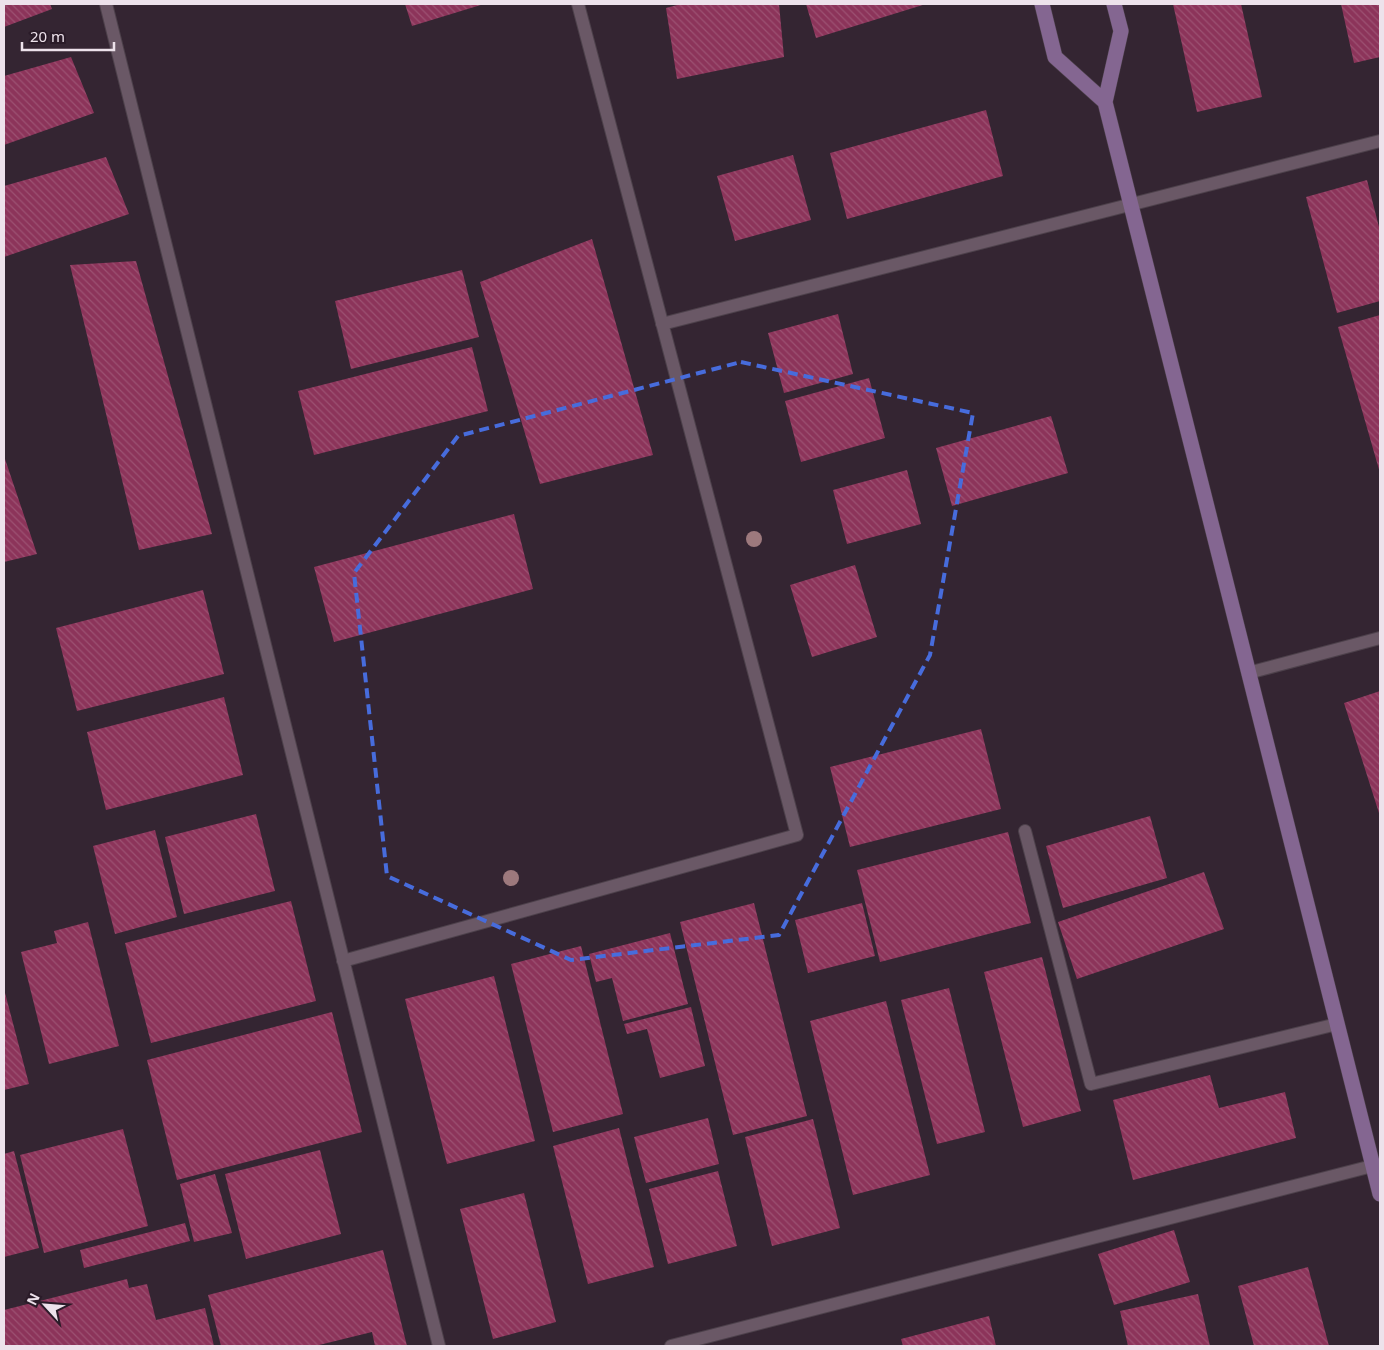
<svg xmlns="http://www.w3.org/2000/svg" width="1384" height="1350" viewBox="0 0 1384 1350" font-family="'Noto Sans',sans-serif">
	<defs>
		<pattern id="building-back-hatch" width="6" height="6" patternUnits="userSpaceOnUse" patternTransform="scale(1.25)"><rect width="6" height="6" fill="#8c345a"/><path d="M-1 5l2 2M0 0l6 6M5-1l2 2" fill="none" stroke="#9c5172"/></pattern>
	</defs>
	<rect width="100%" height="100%" fill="#342532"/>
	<!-- building -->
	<path fill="url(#building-back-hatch)" d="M4,4H50L52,9L4,27Z
		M405,4H484L412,26Z
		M681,4H779L784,57L677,79L666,8Z
		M806,4H926L816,38Z
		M1173,4H1241L1262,97L1197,112Z
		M1341,4H1380V57L1354,63Z
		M71,57L94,113L4,145V76Z
		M986,110L1003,176L847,219L830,153Z
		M793,155L811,220L735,241L717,176Z
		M106,157L129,214L4,257V186Z
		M1367,180L1380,231V301L1337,313L1306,197Z
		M592,239L653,455L540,484L480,282Z
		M136,261L212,534L139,550L70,265Z
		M462,270L479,337L351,369L335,301Z
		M838,314L853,374L784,393L768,333Z
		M1380,315V473L1338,327Z
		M472,347L488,411L314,455L298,391Z
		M869,378L885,438L801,462L785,401Z
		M1051,416L1068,473L952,506L936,448Z
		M4,456L37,554L4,562Z
		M907,470L921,524L847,544L833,490Z
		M514,514L533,589L334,642L314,567Z
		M855,565L877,637L812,657L790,585Z
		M203,590L224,674L77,711L56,628Z
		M1380,691V812L1379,813L1344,703Z
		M224,697L243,775L106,810L87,732Z
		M981,729L1001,809L850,847L830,767Z
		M256,814L275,891L184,914L165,837Z
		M1150,816L1167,878L1063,908L1046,846Z
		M155,830L177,917L115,934L93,846Z
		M1008,832L1031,923L880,962L857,870Z
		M1204,872L1224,929L1077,979L1058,922Z
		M291,901L316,1001L151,1043L125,943Z
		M754,903L807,1116L733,1135L680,922Z
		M862,903L875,956L808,973L795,920Z
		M88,922L119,1046L49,1064L21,952L57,943L54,931Z
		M670,933L688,1004L623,1021L612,978L596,982L589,954Z
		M581,946L623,1114L553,1132L511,964Z
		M1042,957L1081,1111L1023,1127L984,972Z
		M494,976L535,1141L447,1164L405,999Z
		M949,988L985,1132L937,1144L901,1000Z
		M4,989L29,1084L4,1090Z
		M886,1001L930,1175L853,1195L810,1021Z
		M691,1007L705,1066L660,1078L647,1029L627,1034L624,1024Z
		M332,1012L362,1132L177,1180L147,1060Z
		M1210,1075L1219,1108L1285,1092L1296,1138L1133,1180L1113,1100Z
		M708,1118L719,1164L646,1183L634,1137Z
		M813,1119L840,1228L772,1246L745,1137Z
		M619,1128L654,1267L588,1284L553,1146Z
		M123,1129L148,1226L44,1253L20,1155Z
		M320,1150L341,1234L246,1259L225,1174Z
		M14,1151L39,1248L4,1257V1154Z
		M718,1171L737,1246L668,1264L649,1189Z
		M215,1174L232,1233L194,1242L180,1184Z
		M524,1193L556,1322L493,1339L460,1209Z
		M185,1223L190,1241L84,1268L80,1250Z
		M1174,1230L1190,1282L1114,1305L1098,1254Z
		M383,1250L407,1346H375L372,1332L315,1346H221L208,1295Z
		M1308,1267L1329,1346H1254L1238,1286Z
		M127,1279L129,1288L147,1284L156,1320L205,1308L214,1346H4V1310Z
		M1198,1294L1210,1346H1128L1120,1311Z
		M989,1316L996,1346H903L901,1339Z"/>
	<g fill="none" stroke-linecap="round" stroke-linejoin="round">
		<!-- lane casing -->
		<g stroke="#4d414b" stroke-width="14">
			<path id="lane" d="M106,4L439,1346
				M662,324L1380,141
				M1248,673L1380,638
				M1025,831L1091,1084L1337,1024
				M343,961L797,835L578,4
				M671,1346L1380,1164"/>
		</g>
		<!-- secondary casing -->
		<g stroke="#4d414b" stroke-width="16">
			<path id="secondary" d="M1042,4L1055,57L1105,102
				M1114,4L1121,31L1105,102L1380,1194"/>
		</g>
		<!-- lane -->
		<use href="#lane" stroke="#6a5866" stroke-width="12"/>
		<!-- secondary -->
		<use href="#secondary" stroke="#846691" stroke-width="15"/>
	</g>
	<!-- trees -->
	<g fill="#9d797d">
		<circle cx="754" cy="539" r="8"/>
		<circle cx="511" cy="878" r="8"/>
	</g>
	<!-- marked area -->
	<path fill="none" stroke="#476cdc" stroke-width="4" stroke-dasharray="10 6" stroke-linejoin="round" d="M741,362L973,413L930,655L779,935L571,960L387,876L354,573L458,436Z"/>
	<!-- border -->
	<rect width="1384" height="1350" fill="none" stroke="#ede2eb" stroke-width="10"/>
	<!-- north arrow -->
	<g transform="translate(45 1305) rotate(296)" stroke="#2a1b28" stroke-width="4" paint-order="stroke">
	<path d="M0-4L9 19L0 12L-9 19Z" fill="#ede2eb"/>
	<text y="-8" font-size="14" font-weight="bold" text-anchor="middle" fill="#ede2eb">N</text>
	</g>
	<!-- scale -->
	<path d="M22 42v8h92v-8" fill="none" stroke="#ede2eb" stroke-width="2.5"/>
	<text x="30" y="42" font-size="15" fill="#ede2eb" stroke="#2a1b28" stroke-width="4" paint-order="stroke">20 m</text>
</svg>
